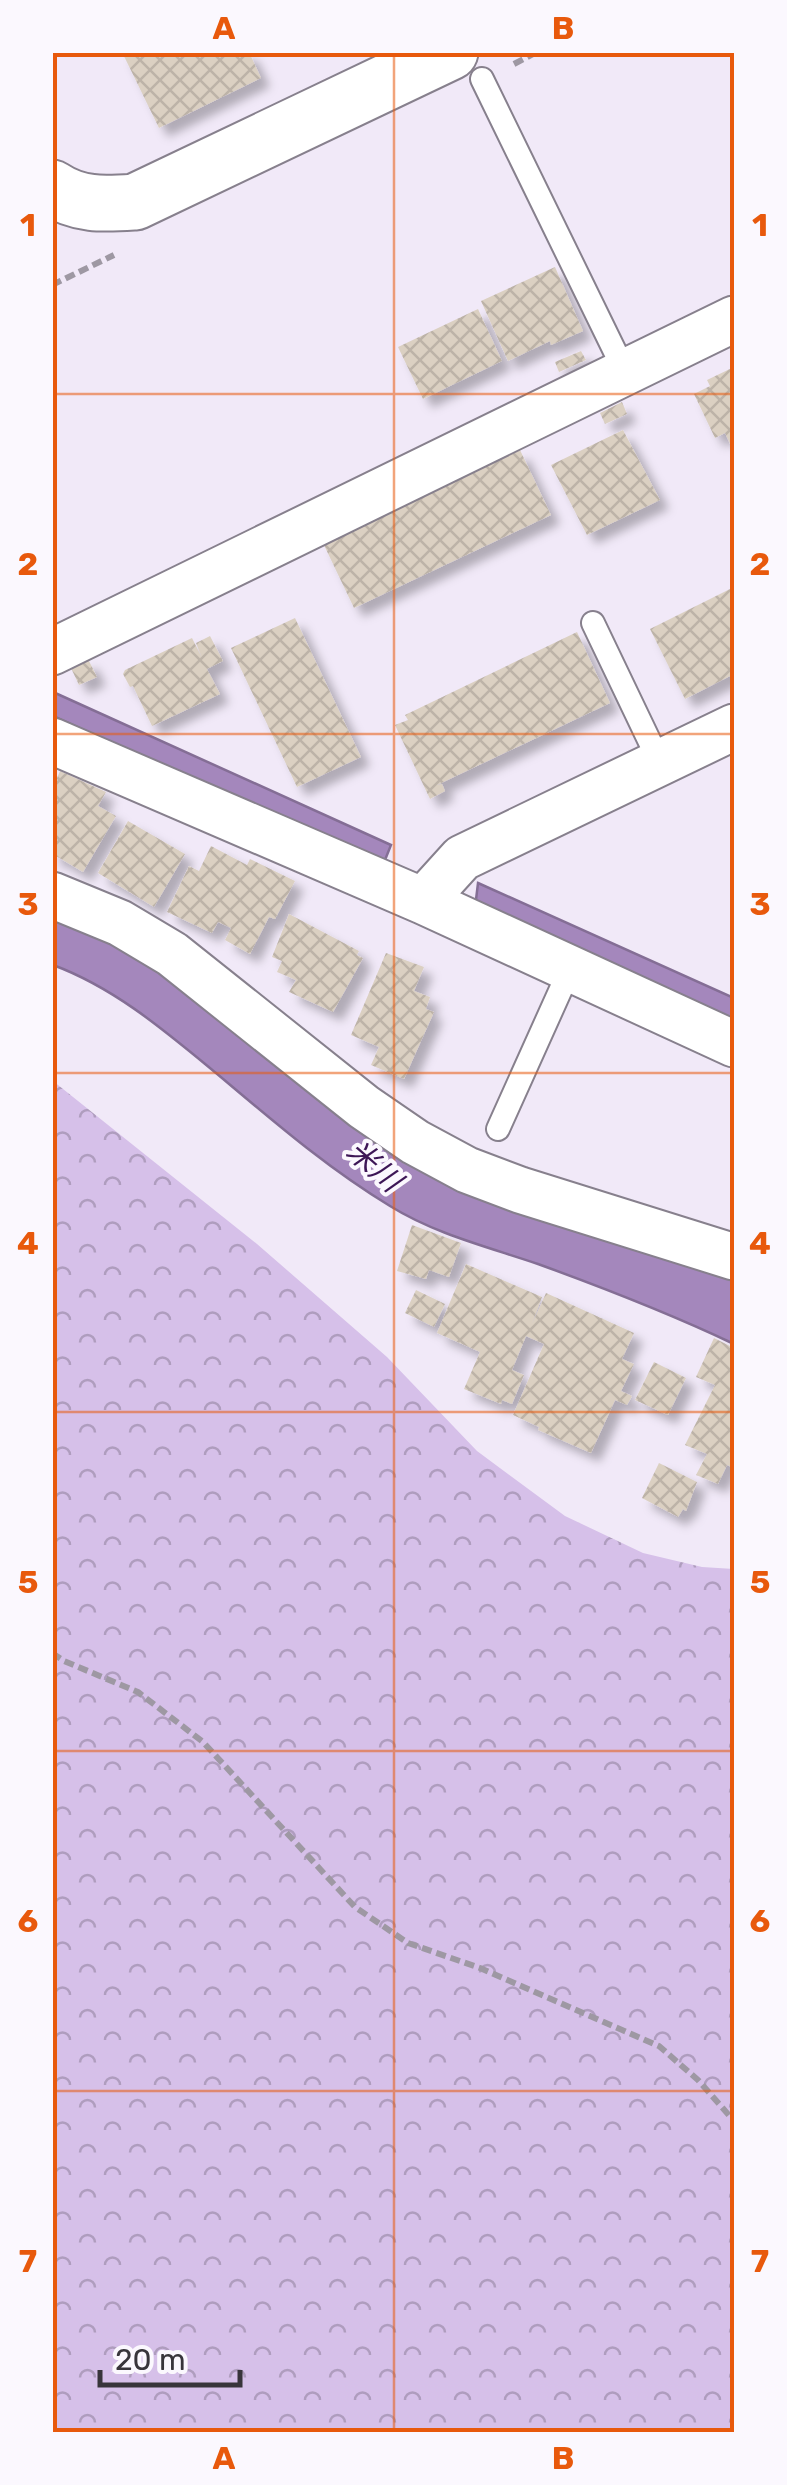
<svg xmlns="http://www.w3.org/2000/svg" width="787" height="2485" viewBox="0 0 787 2485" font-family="Rubik,'Noto Sans JP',sans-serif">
	<defs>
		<pattern id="forest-crowns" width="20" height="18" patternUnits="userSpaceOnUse" patternTransform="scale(2.5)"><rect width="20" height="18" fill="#d6c0e9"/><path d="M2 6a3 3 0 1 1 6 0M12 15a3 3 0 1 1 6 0" fill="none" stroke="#af9dbe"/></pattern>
		<pattern id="building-cross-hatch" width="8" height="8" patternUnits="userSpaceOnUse" patternTransform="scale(2.5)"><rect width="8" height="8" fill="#dbd0c2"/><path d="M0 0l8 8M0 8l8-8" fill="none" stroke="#bdb3a8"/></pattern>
		<filter id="shadow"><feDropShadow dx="9" dy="9" stdDeviation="5" flood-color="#0004"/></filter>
	</defs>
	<rect width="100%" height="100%" fill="#f1e9f8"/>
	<!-- forest -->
	<path fill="url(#forest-crowns)" d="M53,1081L257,1244L387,1357L477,1451L565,1516L643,1553L702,1567L734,1569V2432H53Z"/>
	<!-- water -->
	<path fill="#a487bc" stroke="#846e95" stroke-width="2.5" d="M53,692L391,845L385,860L371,861L53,716Z
		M478,883L734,998V1023L475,908Z
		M52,909L126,941L405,1153L734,1276V1344C671,1314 604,1288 538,1264C488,1247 435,1234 390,1206C327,1168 272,1120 216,1073C165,1031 115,988 53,965Z"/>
	<!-- building -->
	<path fill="url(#building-cross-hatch)" filter="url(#shadow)" d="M122,52H249L261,78L159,128Z
		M555,267L583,331L551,345L550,341L508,361L481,301Z
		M478,309L502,361L423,399L398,347Z
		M581,351L586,360L559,372L555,362Z
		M734,367V452L725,433L715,438L694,394L710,386L707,380Z
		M622,402L627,414L605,424L600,413Z
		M623,430L660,500L587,535L551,465Z
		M520,450L551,515L354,608L323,543Z
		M734,587V674L685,699L650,629Z
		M295,618L361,757L297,787L231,648Z
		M577,632L610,703L437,785L442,784L445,791L430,799L395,725L408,720L405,715Z
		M210,636L223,661L207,669L220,694L152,726L133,686L130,687L123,674L125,670L192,638L202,658L196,643Z
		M88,659L97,677L79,685L71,668Z
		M60,771L106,792L98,806L116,816L83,872L56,856L52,860V775L57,778Z
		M128,821L185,854L154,907L98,873Z
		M211,846L247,865L250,859L295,881L275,919L269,917L250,954L225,940L231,928L218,922L212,933L167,912L189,866L199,871Z
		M289,914L359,951L357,955L363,958L333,1012L289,992L296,980L277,972L282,961L272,957Z
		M386,953L424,967L414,991L430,997L426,1009L434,1012L404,1079L371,1065L379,1047L351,1035Z
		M412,1225L461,1243L449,1277L429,1270L426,1279L397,1271Z
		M466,1264L542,1297L532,1324L546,1293L634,1333L622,1359L634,1364L621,1391L632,1396L627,1405L615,1400L591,1453L538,1430L539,1427L513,1415L544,1344L526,1336L512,1370L524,1375L512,1404L502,1400L501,1404L464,1389L480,1352L437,1333Z
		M416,1290L445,1304L434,1327L405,1313Z
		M714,1338L734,1348V1468L727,1465L718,1484L696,1475L707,1454L685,1445L715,1385L696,1377Z
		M654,1362L686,1378L668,1415L635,1400Z
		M659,1463L697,1482L686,1511L683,1509L678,1517L642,1498Z"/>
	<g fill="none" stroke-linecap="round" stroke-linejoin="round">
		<!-- service casing -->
		<g stroke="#87808d" stroke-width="26">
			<path id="service" d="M482,79L625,372
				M593,623L660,763
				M498,1129L570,969"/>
		</g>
		<!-- minor casing -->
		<g stroke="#87808d" stroke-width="49">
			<path id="minor" d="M52,652L734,319
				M52,741L423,901L734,1044
				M52,895L120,923L172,954L364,1107L415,1142L467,1170L520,1190L734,1257
				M423,901L462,858L734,727"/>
		</g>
		<!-- tertiary casing -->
		<g stroke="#87808d" stroke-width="59">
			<path id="tertiary" d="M52,188C79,206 104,204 135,202L450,52"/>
		</g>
		<!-- path -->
		<path stroke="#9e98a3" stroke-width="6" stroke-dasharray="10 5" stroke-linecap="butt" d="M514,64L537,52
			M52,285L114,255
			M52,1653L64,1661L138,1692L203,1742L355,1907L408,1943L480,1968L659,2046L698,2080L734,2121"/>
		<!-- service -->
		<use href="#service" stroke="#fff" stroke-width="22"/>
		<!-- minor -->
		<use href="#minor" stroke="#fff" stroke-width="45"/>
		<!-- tertiary -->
		<use href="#tertiary" stroke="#fff" stroke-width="55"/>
	</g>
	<!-- grid -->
	<path fill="none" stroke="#e8590c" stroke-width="2.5" stroke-opacity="0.55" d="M394,52V2432M52,394H734M52,734H734M52,1073H734M52,1412H734M52,1751H734M52,2091H734"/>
	<g text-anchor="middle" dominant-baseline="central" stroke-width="8" stroke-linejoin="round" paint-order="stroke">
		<!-- water labels -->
		<g font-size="30" font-style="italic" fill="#3d1656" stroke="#fbf8fe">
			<text transform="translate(374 1166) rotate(41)">米川</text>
		</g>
	</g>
	<!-- border -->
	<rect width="787" height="2485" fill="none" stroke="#fbf8fe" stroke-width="110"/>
	<!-- scale -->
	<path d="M100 2370v15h140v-15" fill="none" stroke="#38353b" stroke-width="5"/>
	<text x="115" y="2370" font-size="30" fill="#38353b" stroke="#fbf8fe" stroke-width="8" paint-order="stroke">20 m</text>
	<rect x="55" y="55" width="677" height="2375" fill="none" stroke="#e8590c" stroke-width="4"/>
	<g font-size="32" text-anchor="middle" font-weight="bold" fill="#e8590c">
		<text x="224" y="39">A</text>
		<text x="563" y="39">B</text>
		<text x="28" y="236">1</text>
		<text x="760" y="236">1</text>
		<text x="28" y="575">2</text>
		<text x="760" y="575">2</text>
		<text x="28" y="915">3</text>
		<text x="760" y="915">3</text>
		<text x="28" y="1254">4</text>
		<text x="760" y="1254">4</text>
		<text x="28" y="1593">5</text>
		<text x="760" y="1593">5</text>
		<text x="28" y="1932">6</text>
		<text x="760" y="1932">6</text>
		<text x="28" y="2272">7</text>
		<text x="760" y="2272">7</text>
		<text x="224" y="2469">A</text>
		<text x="563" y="2469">B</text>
	</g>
</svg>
